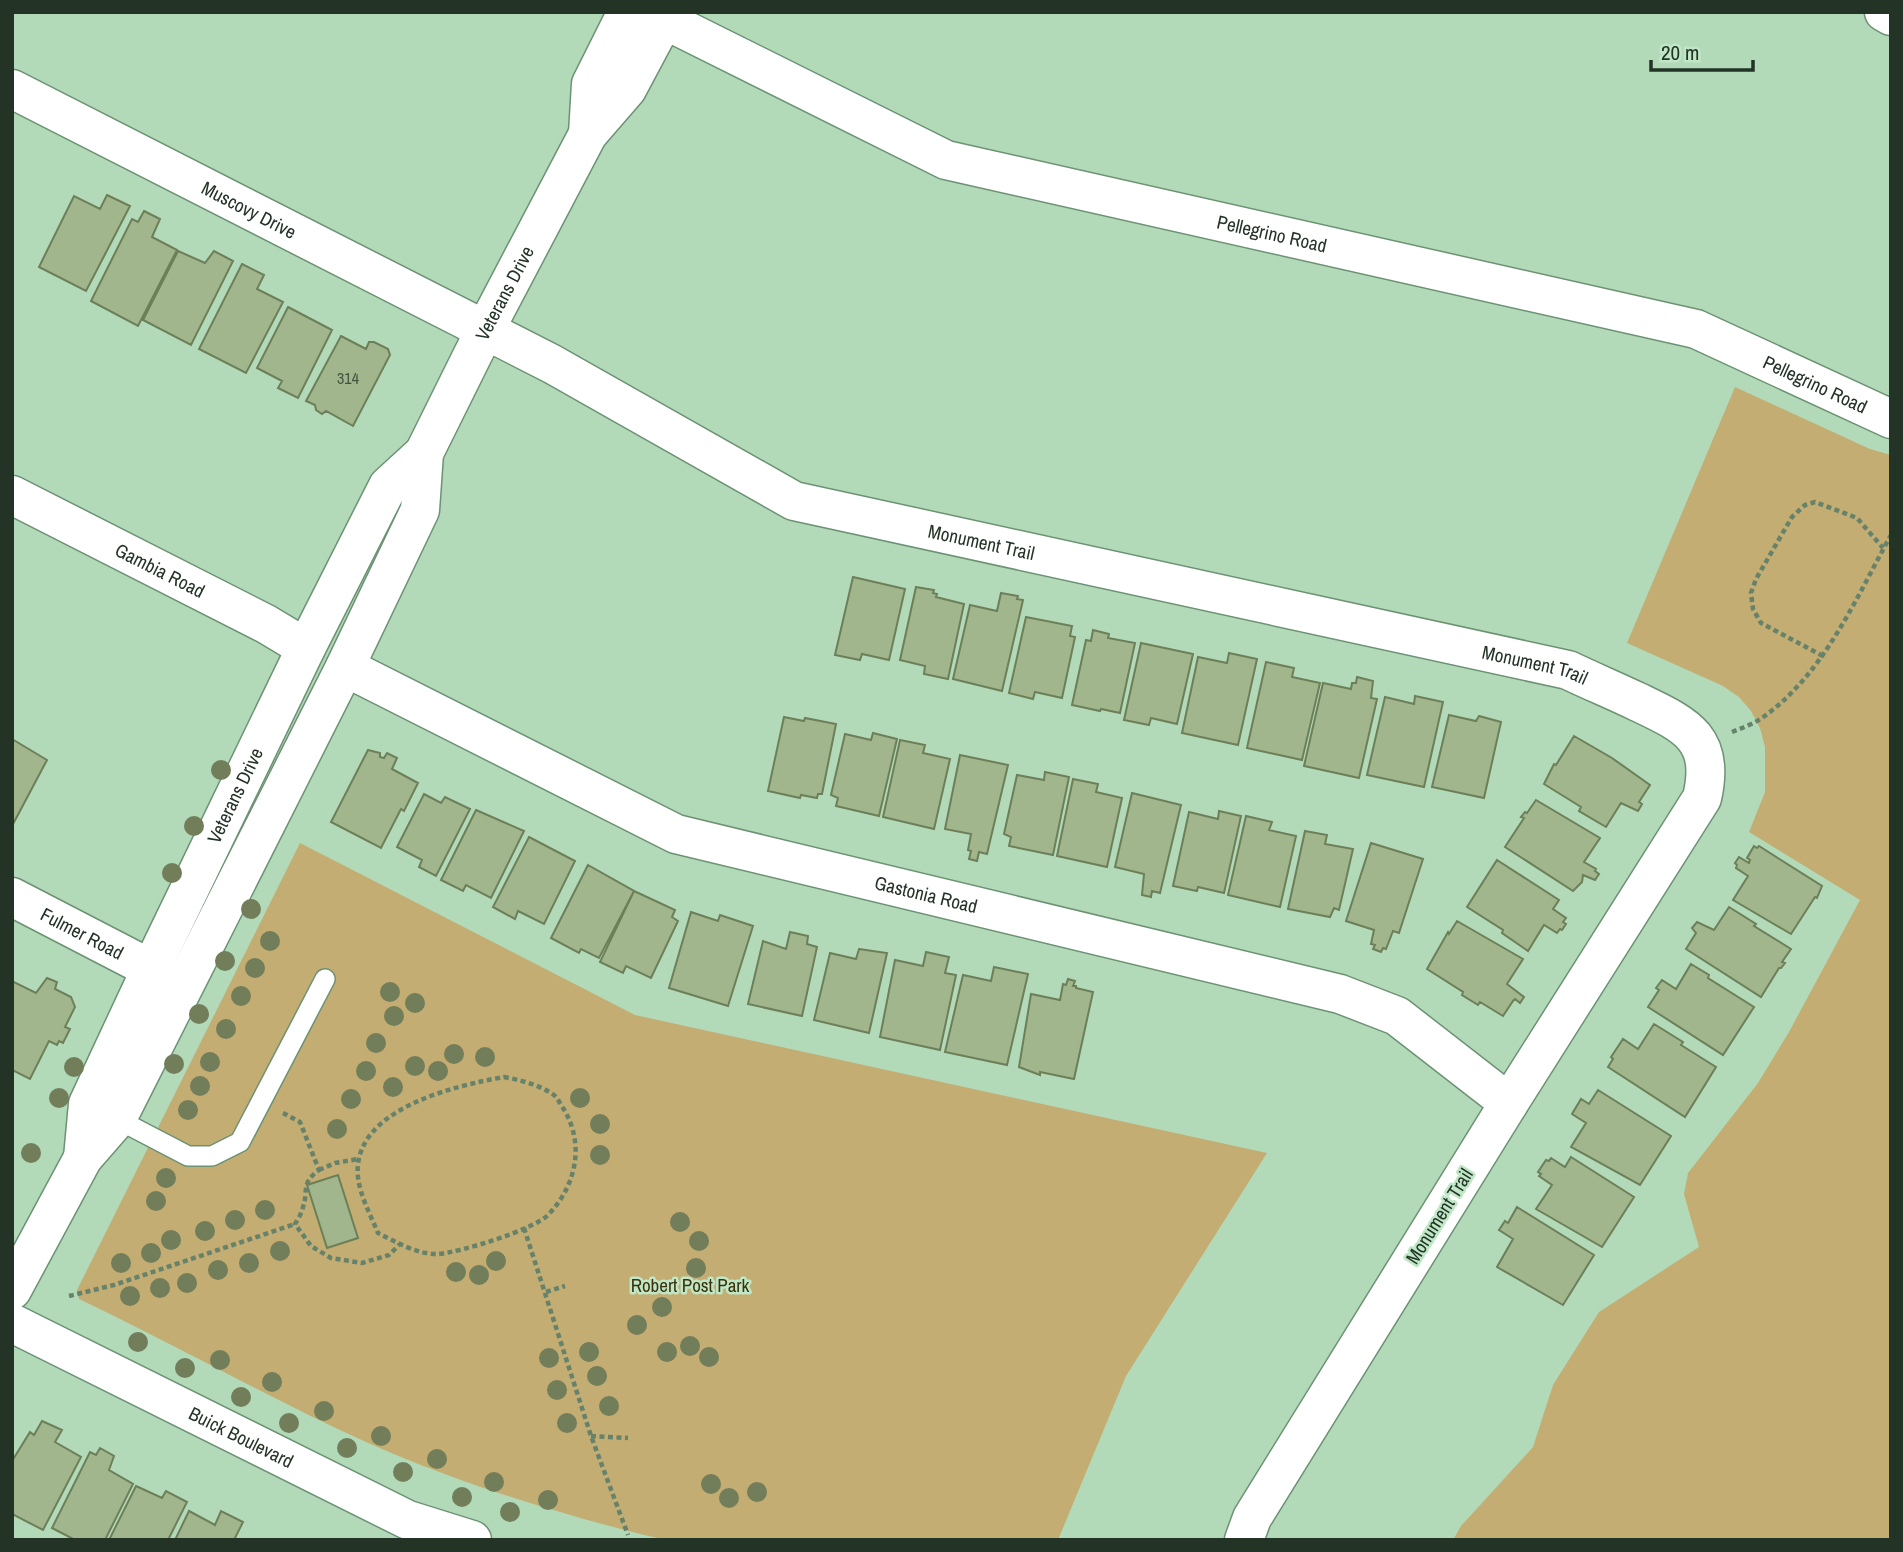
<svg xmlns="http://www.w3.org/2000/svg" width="1903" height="1552" viewBox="0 0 1903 1552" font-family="'Archivo Narrow',sans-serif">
	<rect width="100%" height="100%" fill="#b2dab9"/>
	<!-- green -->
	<path fill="#c3ad73" d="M1735,387L1870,449L1891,455V1540H1453L1461,1526L1533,1447L1553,1385L1599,1312L1699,1247L1684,1194L1688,1173L1758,1083L1789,1032L1860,900L1749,832L1765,792V747L1760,728L1751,711L1739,697L1723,686L1627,643Z
		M300,843L635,1015L1267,1153L1126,1376L1058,1540H667L644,1535C549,1511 456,1482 366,1442C269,1398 176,1345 79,1299L77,1290Z"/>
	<!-- building -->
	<path fill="#a1b68d" stroke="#6c7f58" stroke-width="2" d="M107,195L130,206L86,291L39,267L74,196L100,209Z
		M144,211L160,219L152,237L177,250L138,326L91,301L132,219L138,222Z
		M178,251L205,263L214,251L233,261L191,345L143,320Z
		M242,264L264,275L257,289L283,302L246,373L199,349Z
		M288,307L332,330L298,398L278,388L282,381L257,368Z
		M341,336L366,349L369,342H374L388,349L390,355L353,426L326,411L322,414L316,410L315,405L306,401Z
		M853,577L905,589L889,660L862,654L860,660L835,655Z
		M916,587L934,590L933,593L937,594L936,597L964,604L948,679L924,674L925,666L900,660Z
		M1001,593L1018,596L1017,599L1023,600L1002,691L953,679L970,605L997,611Z
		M1026,617L1072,626L1070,636L1075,637L1062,698L1035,692L1033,699L1009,693Z
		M1093,630L1109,634L1108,638L1135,643L1120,713L1101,709L1100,711L1072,705L1086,640L1091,641Z
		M1141,643L1193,654L1177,724L1151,718L1149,725L1124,720Z
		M1229,653L1257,659L1238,745L1182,733L1198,657L1227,663Z
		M1266,662L1294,668L1292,677L1320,683L1302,760L1247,748Z
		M1357,677L1373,681L1371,698L1377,699L1359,778L1304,766L1323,683L1351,689L1352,683H1356Z
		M1415,696L1443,702L1424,787L1367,775L1385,697L1414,704Z
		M1449,715L1476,721L1479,716L1501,722L1484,798L1432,787Z
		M784,717L804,721L805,718L836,724L822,794H818L817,798L801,795L800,798L768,791Z
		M873,733L897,739L879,816L836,806L838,798L831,795L845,734L871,740Z
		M1574,736L1612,758L1650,785L1639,802L1642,804L1638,811L1621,803L1606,827L1579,811L1581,807L1544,784L1554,764L1556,765Z
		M12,739L47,760L12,826Z
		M900,740L925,745L923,753L950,759L934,829L883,817Z
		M368,750L380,753V757L384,758L387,753L397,758L392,769L418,783L404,811L401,809L381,848L331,822Z
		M960,755L1008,765L987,854L979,852L977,861L969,859L971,851L968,850L971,834L945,829Z
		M1045,772L1069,777L1053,855L1009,846L1011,837L1004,834L1017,775L1044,780Z
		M1073,779L1098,784L1096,792L1122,798L1107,867L1057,856Z
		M1132,793L1181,805L1160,893L1152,891L1151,897L1142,895L1144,874L1115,867Z
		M424,794L441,803L445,797L470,809L436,876L419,867L422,860L397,847Z
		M1536,800L1600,838L1584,862L1596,869L1595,871L1599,874L1595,880L1583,875L1582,882L1573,891L1505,847L1524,818L1521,817L1525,812L1527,813Z
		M476,810L524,831L491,898L466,885L463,891L441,880Z
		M1219,811L1241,816L1224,893L1198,887L1197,891L1173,886L1189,812L1218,819Z
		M1246,816L1272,822L1269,830L1296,836L1280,907L1228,895Z
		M1305,831L1327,835L1325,844L1353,849L1339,910L1334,908L1330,917L1288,909Z
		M529,837L575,861L544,924L518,911L515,919L493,907Z
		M1371,843L1423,859L1399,933L1393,931L1386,949L1383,948L1381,952L1373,949L1375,945L1371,944L1374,930L1346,921Z
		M1754,846L1757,848L1759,846L1822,886L1817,898L1815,897L1791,934L1733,900L1748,876L1736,868L1737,865L1735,863L1739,857L1749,863L1750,860L1747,858Z
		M1497,860L1559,900L1553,909L1566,918L1563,922L1566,924L1562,930L1560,929L1557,933L1544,925L1528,951L1502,933L1503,930L1467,907Z
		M588,865L634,891L599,958L581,949L579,953L551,938Z
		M634,891L675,910L672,917L678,921L651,978L626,966L623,973L600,962Z
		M1729,907L1756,924L1754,926L1791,949L1782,962L1785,963L1781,968H1779L1761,997L1686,949L1696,933L1692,928L1697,922L1714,930Z
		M691,912L718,921L720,915L753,926L728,1006L669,988Z
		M1457,921L1523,959L1507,984L1524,997L1520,1003L1515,999L1513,1001L1503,1016L1480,1002L1478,1005L1462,995L1463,992L1427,969L1448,932L1449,934Z
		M790,932L808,936L807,944L817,947L802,1016L748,1004L763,941L786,949Z
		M859,949L887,953L869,1033L814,1020L830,953L856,959Z
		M926,952L949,957L945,973L956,975L940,1050L880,1037L895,960L923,966Z
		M1691,964L1709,975L1708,978L1754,1007L1723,1055L1648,1007L1659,990L1656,988L1662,980L1676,989Z
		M994,967L1028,974L1007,1065L945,1052L963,975L991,981Z
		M47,978L57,982L55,989L71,997L75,1007L65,1027L70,1029L63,1043L59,1041L57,1045L49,1041L30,1079L12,1070V981L36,993Z
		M1068,979L1075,981L1073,986H1076V988L1093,992L1074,1079L1040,1072V1075L1019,1067L1031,994L1060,1000L1063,984L1066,985Z
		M1654,1024L1683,1042L1681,1045L1716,1067L1685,1117L1608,1067L1613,1059L1611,1057L1623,1039L1638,1049Z
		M1598,1090L1671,1136L1640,1185L1571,1147L1586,1123L1572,1114L1581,1099L1589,1104Z
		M1571,1157L1634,1197L1602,1247L1536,1209L1552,1185L1539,1176L1541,1174L1538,1172L1546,1160L1549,1161L1551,1158L1565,1167Z
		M338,1175L358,1238L327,1248L307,1185Z
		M1517,1207L1594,1255L1563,1305L1497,1267L1513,1239L1499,1230L1505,1221L1508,1223Z
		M42,1421L62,1430L55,1442L81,1457L43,1530L12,1514V1461L30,1432L34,1435Z
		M100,1448L114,1456L109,1470L133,1484L105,1540H75L52,1528L90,1452L96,1455Z
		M136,1486L162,1498L166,1491L187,1502L168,1540H109Z
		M189,1511L215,1525L221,1511L243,1522L234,1540H175Z"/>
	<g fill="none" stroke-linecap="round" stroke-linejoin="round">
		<!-- service casing -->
		<g stroke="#6c9273" stroke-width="22">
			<path id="service" d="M117,1119L188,1156H212L240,1142L325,979"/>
		</g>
		<!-- minor casing -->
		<g stroke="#6c9273" stroke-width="41">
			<g id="minor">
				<path d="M1884,12L1891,16"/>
				<path id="s1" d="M665,20L946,160L1696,329L1891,419"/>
				<path id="s2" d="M12,89L552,364L794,501L1568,670C1591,681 1615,691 1638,702C1686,725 1716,738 1702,798L1509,1103L1252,1518L1244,1540"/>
				<path id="s3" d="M12,495L266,624L306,648"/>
				<path id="s4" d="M345,667L676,834L1340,994L1397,1016L1509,1103"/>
				<path id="s5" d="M12,897L151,969"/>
			</g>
		</g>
		<!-- tertiary casing -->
		<g stroke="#6c9273" stroke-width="41">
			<g id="tertiary">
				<path d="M588,134L591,84L627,12"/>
				<path id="s6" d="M83,1158L88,1104L151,969L306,648L388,486L424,453"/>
				<path id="s7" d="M12,1290L83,1158L117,1119L345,667L420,510L424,453L485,330L588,134L627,89L668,12"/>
				<path id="s8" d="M12,1323L408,1520L472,1540"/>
			</g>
		</g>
		<!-- path -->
		<path stroke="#66826b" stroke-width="4.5" stroke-dasharray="5 3.5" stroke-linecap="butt" d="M1823,656L1761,623L1753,609L1751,593L1756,579L1792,517L1805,505L1815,502L1857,518L1883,548
			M1732,732C1742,728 1753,724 1762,718C1824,674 1855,600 1891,535
			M504,1077C520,1080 540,1085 554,1095C558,1098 560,1104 563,1108C585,1143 577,1185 548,1215C533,1230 461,1252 438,1254C418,1255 396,1242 378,1233C371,1216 360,1196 358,1177C351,1110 453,1086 504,1077Z
			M283,1113L300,1122L319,1170C300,1184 309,1190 303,1207C302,1213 298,1219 295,1224L311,1246L331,1258L362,1263L389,1255L400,1244
			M319,1170L335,1163L358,1159
			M524,1228L591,1436L628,1535
			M546,1292L565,1286
			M69,1296L114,1285L295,1224
			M591,1436L628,1438"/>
		<!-- service -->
		<use href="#service" stroke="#fff" stroke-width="19"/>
		<!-- minor -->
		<use href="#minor" stroke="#fff" stroke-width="38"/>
		<!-- tertiary -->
		<use href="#tertiary" stroke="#fff" stroke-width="38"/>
	</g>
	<!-- trees -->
	<g fill="#727d5a">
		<circle cx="221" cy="770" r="10"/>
		<circle cx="194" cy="826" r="10"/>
		<circle cx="172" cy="873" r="10"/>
		<circle cx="251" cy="909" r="10"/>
		<circle cx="270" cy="941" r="10"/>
		<circle cx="225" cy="961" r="10"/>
		<circle cx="255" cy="968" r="10"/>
		<circle cx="390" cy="992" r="10"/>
		<circle cx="241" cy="996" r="10"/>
		<circle cx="415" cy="1003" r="10"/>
		<circle cx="199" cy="1014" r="10"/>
		<circle cx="394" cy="1016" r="10"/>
		<circle cx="226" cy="1029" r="10"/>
		<circle cx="376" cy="1043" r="10"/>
		<circle cx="454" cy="1054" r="10"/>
		<circle cx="485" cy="1057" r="10"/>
		<circle cx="210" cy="1062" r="10"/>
		<circle cx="174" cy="1064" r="10"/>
		<circle cx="415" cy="1066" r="10"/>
		<circle cx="74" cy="1067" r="10"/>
		<circle cx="366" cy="1071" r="10"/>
		<circle cx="438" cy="1071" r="10"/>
		<circle cx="200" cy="1086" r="10"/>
		<circle cx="393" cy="1087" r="10"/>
		<circle cx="59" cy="1098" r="10"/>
		<circle cx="580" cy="1098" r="10"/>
		<circle cx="351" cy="1099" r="10"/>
		<circle cx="188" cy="1110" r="10"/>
		<circle cx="600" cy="1124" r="10"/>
		<circle cx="337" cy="1129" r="10"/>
		<circle cx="31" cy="1153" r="10"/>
		<circle cx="600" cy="1155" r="10"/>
		<circle cx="166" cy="1178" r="10"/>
		<circle cx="156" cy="1201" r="10"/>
		<circle cx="265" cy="1210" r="10"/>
		<circle cx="235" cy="1220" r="10"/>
		<circle cx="680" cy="1222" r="10"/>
		<circle cx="205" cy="1231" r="10"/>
		<circle cx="171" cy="1240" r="10"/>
		<circle cx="699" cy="1241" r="10"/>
		<circle cx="280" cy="1251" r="10"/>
		<circle cx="151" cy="1253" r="10"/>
		<circle cx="496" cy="1261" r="10"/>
		<circle cx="121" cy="1263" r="10"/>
		<circle cx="249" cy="1263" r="10"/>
		<circle cx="696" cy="1268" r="10"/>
		<circle cx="218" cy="1270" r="10"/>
		<circle cx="456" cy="1272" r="10"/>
		<circle cx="479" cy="1275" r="10"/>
		<circle cx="187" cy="1283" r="10"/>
		<circle cx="160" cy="1288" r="10"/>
		<circle cx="130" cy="1296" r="10"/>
		<circle cx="662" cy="1307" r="10"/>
		<circle cx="637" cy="1325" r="10"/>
		<circle cx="138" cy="1342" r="10"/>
		<circle cx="690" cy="1346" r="10"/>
		<circle cx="589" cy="1352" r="10"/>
		<circle cx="667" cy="1352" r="10"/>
		<circle cx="709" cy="1357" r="10"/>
		<circle cx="549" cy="1358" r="10"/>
		<circle cx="220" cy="1360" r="10"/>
		<circle cx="185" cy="1368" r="10"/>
		<circle cx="597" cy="1376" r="10"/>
		<circle cx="272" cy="1382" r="10"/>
		<circle cx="557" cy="1390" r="10"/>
		<circle cx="241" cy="1397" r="10"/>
		<circle cx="609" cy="1406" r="10"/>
		<circle cx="324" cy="1411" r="10"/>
		<circle cx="289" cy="1423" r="10"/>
		<circle cx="567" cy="1423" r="10"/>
		<circle cx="381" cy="1436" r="10"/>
		<circle cx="347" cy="1448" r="10"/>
		<circle cx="437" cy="1459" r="10"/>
		<circle cx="403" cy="1472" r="10"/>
		<circle cx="494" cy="1482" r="10"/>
		<circle cx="711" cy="1484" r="10"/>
		<circle cx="757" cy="1492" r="10"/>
		<circle cx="462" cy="1497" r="10"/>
		<circle cx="729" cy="1498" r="10"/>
		<circle cx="548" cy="1500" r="10"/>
		<circle cx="510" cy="1512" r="10"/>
	</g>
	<g text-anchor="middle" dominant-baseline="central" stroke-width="5" stroke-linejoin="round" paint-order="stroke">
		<!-- number labels -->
		<g font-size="16" fill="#425440">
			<text x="348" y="378">314</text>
		</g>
		<!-- street labels -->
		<g font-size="19" fill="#233326" stroke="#bfe7c6">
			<text stroke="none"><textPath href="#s2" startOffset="266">Muscovy Drive</textPath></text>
			<text stroke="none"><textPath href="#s1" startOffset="648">Pellegrino Road</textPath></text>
			<text stroke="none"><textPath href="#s7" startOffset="1118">Veterans Drive</textPath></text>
			<text stroke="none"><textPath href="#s1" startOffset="1214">Pellegrino Road</textPath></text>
			<text stroke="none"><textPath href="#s2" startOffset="1076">Monument Trail</textPath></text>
			<text stroke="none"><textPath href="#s3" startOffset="166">Gambia Road</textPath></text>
			<text stroke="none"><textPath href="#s2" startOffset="1643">Monument Trail</textPath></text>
			<text stroke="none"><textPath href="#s6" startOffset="396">Veterans Drive</textPath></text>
			<text stroke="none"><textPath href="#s4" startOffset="628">Gastonia Road</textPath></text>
			<text stroke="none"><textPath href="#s5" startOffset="79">Fulmer Road</textPath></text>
			<text transform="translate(1439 1216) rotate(-58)">Monument Trail</text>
			<text stroke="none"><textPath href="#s8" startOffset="256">Buick Boulevard</textPath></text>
		</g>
		<!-- park labels -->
		<g font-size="19" fill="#3d310d" stroke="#bfe7c6">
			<text x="690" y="1285">Robert Post Park</text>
		</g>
	</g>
	<!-- border -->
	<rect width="1903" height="1552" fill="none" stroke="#233326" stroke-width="28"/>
	<!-- scale -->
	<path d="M1651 60v10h102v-10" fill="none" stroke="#233326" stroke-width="3.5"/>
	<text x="1661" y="60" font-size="21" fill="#233326" stroke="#bfe7c6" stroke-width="5" paint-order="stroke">20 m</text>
</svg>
